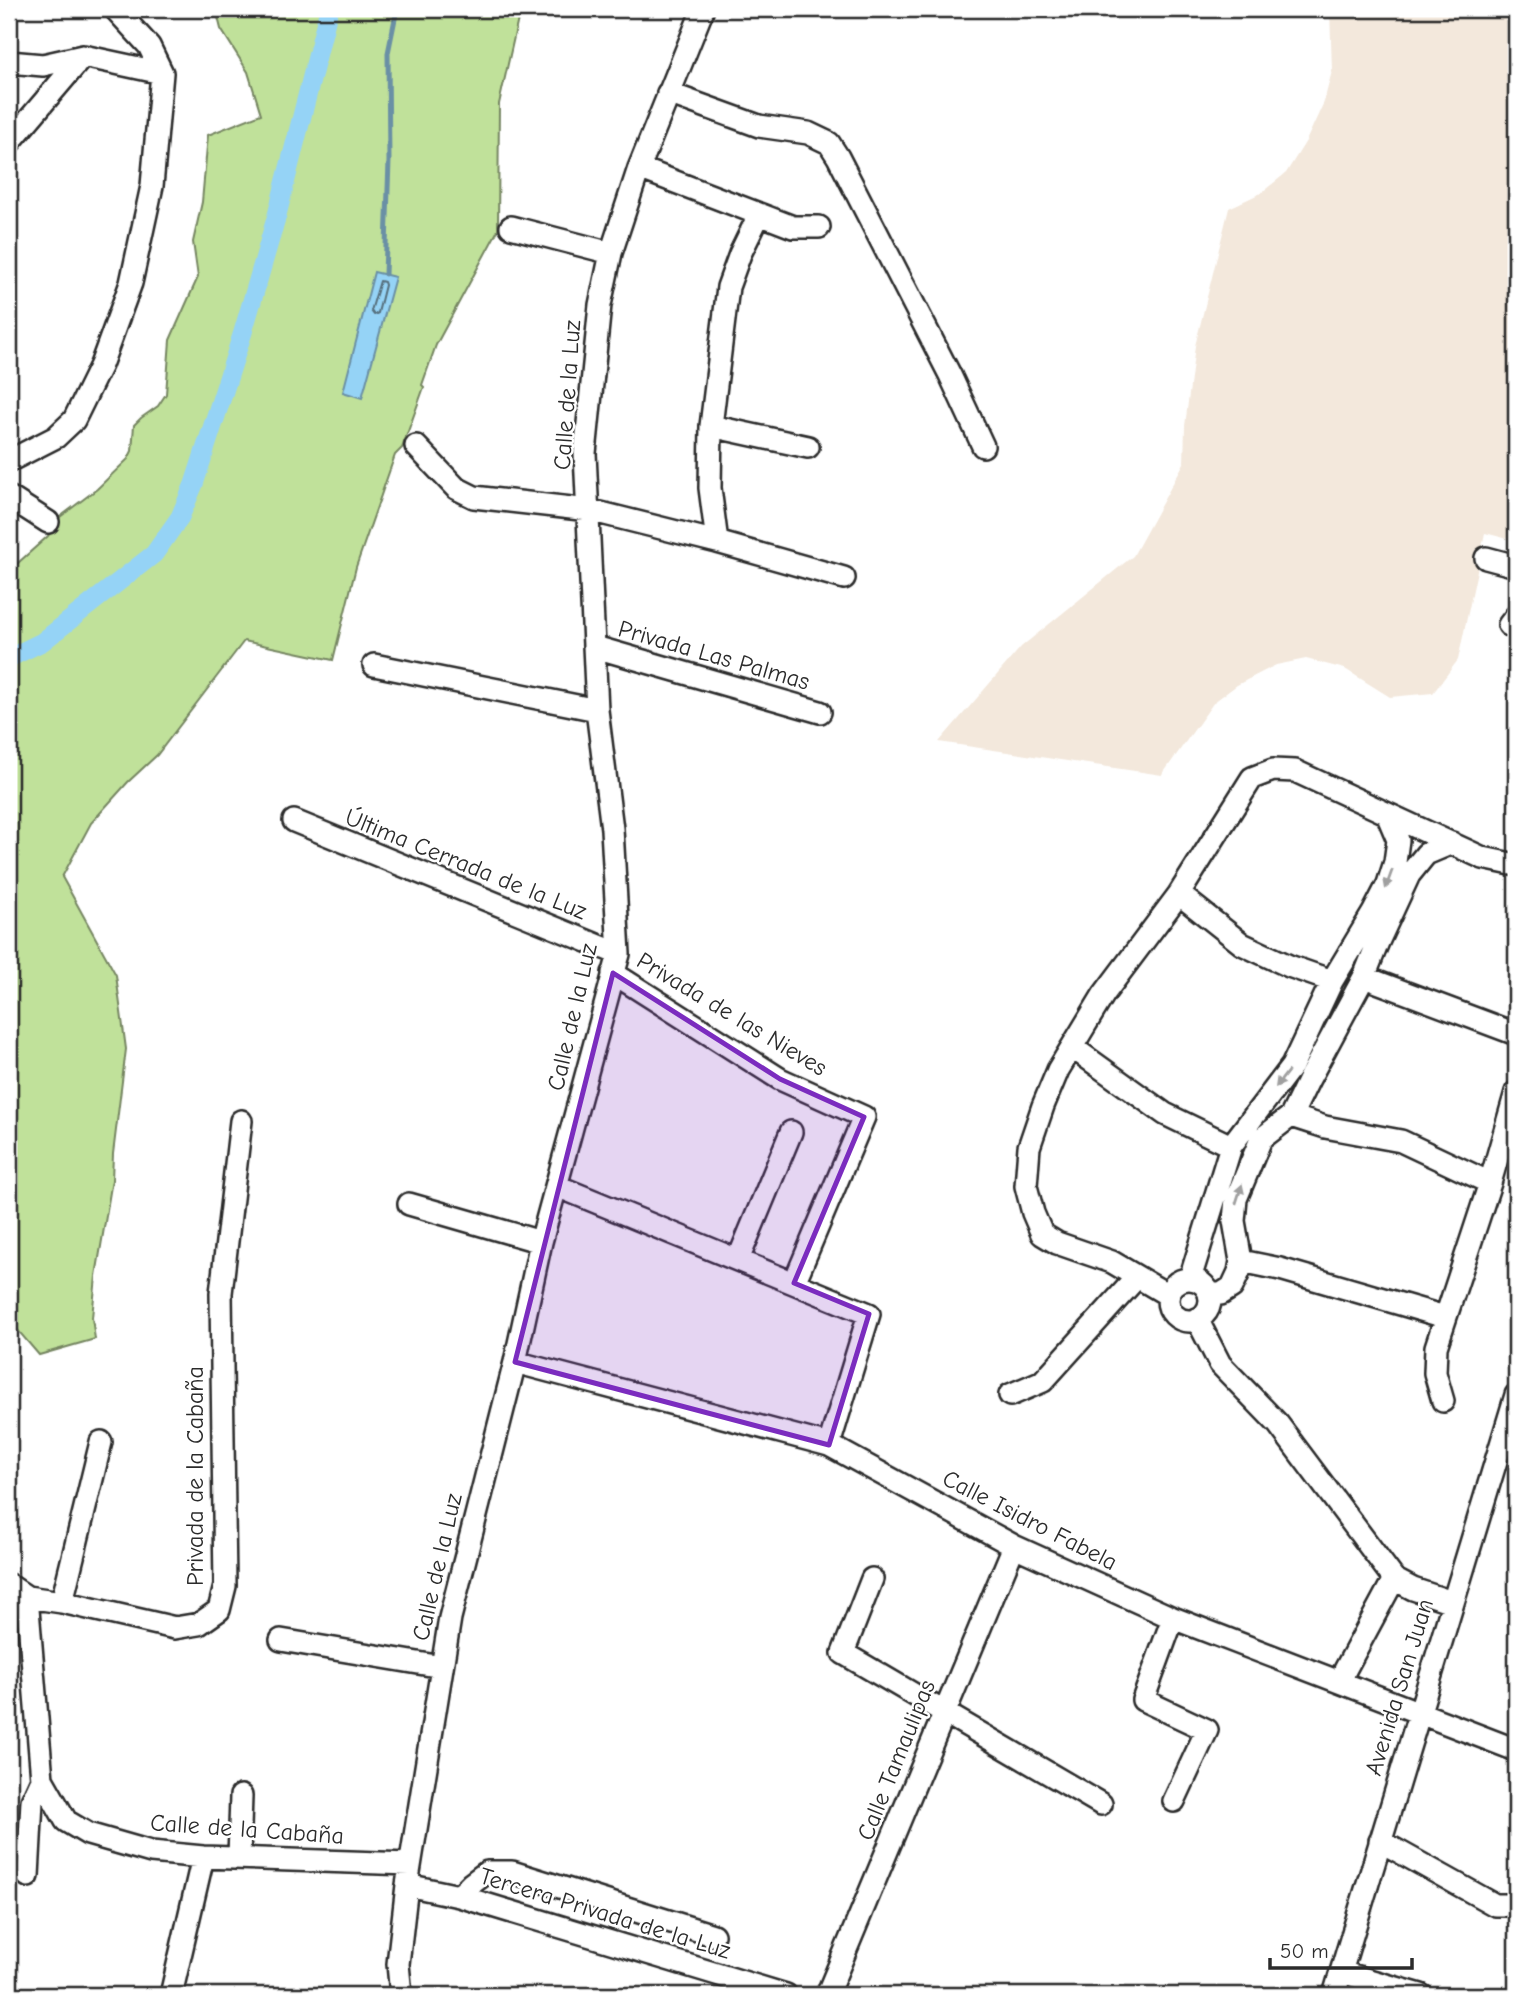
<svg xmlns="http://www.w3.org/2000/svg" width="1525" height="2004" viewBox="0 0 1525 2004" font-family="'Comic Neue',sans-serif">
	<rect width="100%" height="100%" fill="#fff"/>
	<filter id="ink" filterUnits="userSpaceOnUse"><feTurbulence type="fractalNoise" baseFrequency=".0143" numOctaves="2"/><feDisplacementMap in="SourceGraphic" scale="14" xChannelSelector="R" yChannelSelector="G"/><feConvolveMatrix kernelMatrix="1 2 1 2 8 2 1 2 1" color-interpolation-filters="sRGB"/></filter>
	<g filter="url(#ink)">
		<!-- built -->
		<path fill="#f3e8dc" d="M1330,9H1516V541L1485,533L1458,660L1433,693L1390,697L1345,669L1306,659L1276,665L1237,685L1214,702L1162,775L939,742L1021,647L1133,556L1184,463L1185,426L1195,346L1229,208L1261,193L1286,173L1306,141L1324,102L1332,71Z"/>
		<!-- green -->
		<path fill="#c0e19a" stroke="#768662" stroke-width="2" d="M216,9H503L518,19L499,104L498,230L436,345L422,385L424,387L402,448L395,455L356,567L333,660L244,641L157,755L128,782L91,823L62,877L116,975L126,1049L113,1154L112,1180L96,1276L92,1318L95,1339L39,1355L9,1320V571L48,536L60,517L97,489L128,459L132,451L134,425L141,418L158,406L166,394L170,340L198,277L193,242L202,202L208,135L261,114L248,72L221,29Z"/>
		<!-- water -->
		<path fill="#95d3f6" stroke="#6b90a5" stroke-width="2" d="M374,272L395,277L362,398L343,392Z"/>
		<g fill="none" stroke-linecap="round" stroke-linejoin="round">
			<!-- shore -->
			<path stroke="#556e7c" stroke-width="2" d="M380,281L384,282L385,285L378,313L374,315L371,311Z"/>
			<!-- stream -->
			<path stroke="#6b90a5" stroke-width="5" d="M385,274L389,161L388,53L397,9"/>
			<!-- canal -->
			<path stroke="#95d3f6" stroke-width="19" d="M9,658L42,642L154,554L180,517L194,484L243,332L277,215L329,9"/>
			<!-- minor casing -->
			<g stroke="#2b2b2b" stroke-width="26">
				<path id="minor" d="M115,9L149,46L162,73
					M9,62L43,65L83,56L162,73
					M668,93L759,126L808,133L829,143L838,157L950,375L983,446
					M9,143L83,56
					M639,168L793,227H819
					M511,227L611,253
					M711,426L808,447
					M416,446L456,488L474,497L589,510L717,542L844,578
					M9,461L56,437L74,420L101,365L131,283L152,186L162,73
					M9,497L48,522
					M717,542L710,488L711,426L728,287L740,254L759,215
					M1486,558L1516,566
					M1509,625L1516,616
					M595,647L820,712
					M374,665L597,710
					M294,821L619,954
					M1179,894L1242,944L1289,966L1332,981
					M613,973L780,1079L864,1117L794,1283
					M1364,977L1516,1034
					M1072,1047L1165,1114L1231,1146
					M1291,1116L1325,1127L1401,1141L1490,1183
					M557,1186L869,1314L829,1445
					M409,1204L541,1242
					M738,1260L791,1132
					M1241,1261L1280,1269L1445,1317
					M1190,1279L1231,1146L1292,1066L1332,981L1373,913L1388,884L1395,862L1398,840L1387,814
					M1168 1300a21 21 0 1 1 42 0a21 21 0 1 1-42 0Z
					M1209,1294H1221L1232,1287L1239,1272L1241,1261L1234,1221L1236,1199L1261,1139L1291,1116L1309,1079L1364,977L1378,942L1409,875L1426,854L1452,843
					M1168,1295L1112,1262L1057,1243L1042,1234L1033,1213L1026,1186L1029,1147L1043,1106L1058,1070L1104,994L1179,894L1252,778L1273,770L1295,771L1483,858L1516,865
					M1197,1319L1220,1364L1278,1424L1394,1579L1413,1589L1452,1602
					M515,1362L829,1445L1014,1546L1173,1618L1516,1750
					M1010,1395L1043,1381L1137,1277
					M1443,1401L1435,1373L1436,1347L1490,1183L1516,1092
					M872,1579L843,1653L1101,1804
					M9,1585L27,1597L62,1602L175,1628L199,1624L219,1610L225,1586L221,1293L241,1121
					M27,1597L42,1779L66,1821L88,1834L151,1852L203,1857L410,1864
					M62,1602L101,1442
					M1173,1618L1143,1700L1207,1730L1174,1801
					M281,1640L442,1667
					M1341,1682L1345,1670L1394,1579
					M1380,1841L1495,1905H1516
					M239,1858L241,1796
					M28,1876L32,1801L42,1779
					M407,1885L459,1896L786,1995
					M459,1896L471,1884L487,1872H512L713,1935
					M1341,1972L1421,1995
					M171,1995L203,1857
					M401,1995L398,1964L407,1885L450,1618L515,1362L541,1242L619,954L612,829L597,710L585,453L600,305L611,253L639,168L703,9
					M827,1995L1014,1546
					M1334,1995L1516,1395"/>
			</g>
			<!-- minor -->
			<use href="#minor" stroke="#fff" stroke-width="21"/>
		</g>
		<!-- one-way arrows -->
		<defs><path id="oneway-solid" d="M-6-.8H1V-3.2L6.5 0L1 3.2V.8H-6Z" transform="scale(1.75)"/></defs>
		<g fill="#a0a0a0">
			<use href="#oneway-solid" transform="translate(1389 879) rotate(110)"/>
			<use href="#oneway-solid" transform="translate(1282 1079) rotate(128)"/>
			<use href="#oneway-solid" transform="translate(1239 1194) rotate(-72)"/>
		</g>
	</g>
	<!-- marked area -->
	<path fill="#7b2cbf" fill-opacity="0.2" stroke="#7b2cbf" stroke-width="5" stroke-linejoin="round" d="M613,973L780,1079L864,1117L794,1283L869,1314L829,1445L515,1362Z"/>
	<g text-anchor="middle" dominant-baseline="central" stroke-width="5" stroke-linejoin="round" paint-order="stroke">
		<!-- street labels -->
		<g font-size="24" fill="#2b2b2b" stroke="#fff">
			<text transform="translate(567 395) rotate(-86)">Calle de la Luz</text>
			<text transform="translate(714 655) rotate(16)">Privada Las Palmas</text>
			<text transform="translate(466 864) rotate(22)">Última Cerrada de la Luz</text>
			<text transform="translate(732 1014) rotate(31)">Privada de las Nieves</text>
			<text transform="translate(572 1017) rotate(-77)">Calle de la Luz</text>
			<text transform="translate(195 1476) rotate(-90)">Privada de la Cabaña</text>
			<text transform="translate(1030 1520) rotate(27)">Calle Isidro Fabela</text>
			<text transform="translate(437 1567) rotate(-77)">Calle de la Luz</text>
			<text transform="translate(1399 1687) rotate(-73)">Avenida San Juan</text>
			<text transform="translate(896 1760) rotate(-68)">Calle Tamaulipas</text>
			<text transform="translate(247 1829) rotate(4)">Calle de la Cabaña</text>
			<text transform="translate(605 1913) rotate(17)">Tercera Privada de la Luz</text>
		</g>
	</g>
	<!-- margin -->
	<rect width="1525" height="2004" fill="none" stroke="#fff" stroke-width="35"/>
	<rect x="18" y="18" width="1490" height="1969" fill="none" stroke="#2b2b2b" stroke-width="2.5" filter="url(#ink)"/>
	<!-- scale -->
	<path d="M1270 1958v10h142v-10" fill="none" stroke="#2b2b2b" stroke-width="3.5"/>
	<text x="1280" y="1958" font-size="21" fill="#2b2b2b" stroke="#ffffff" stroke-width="5" paint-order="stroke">50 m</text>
</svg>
